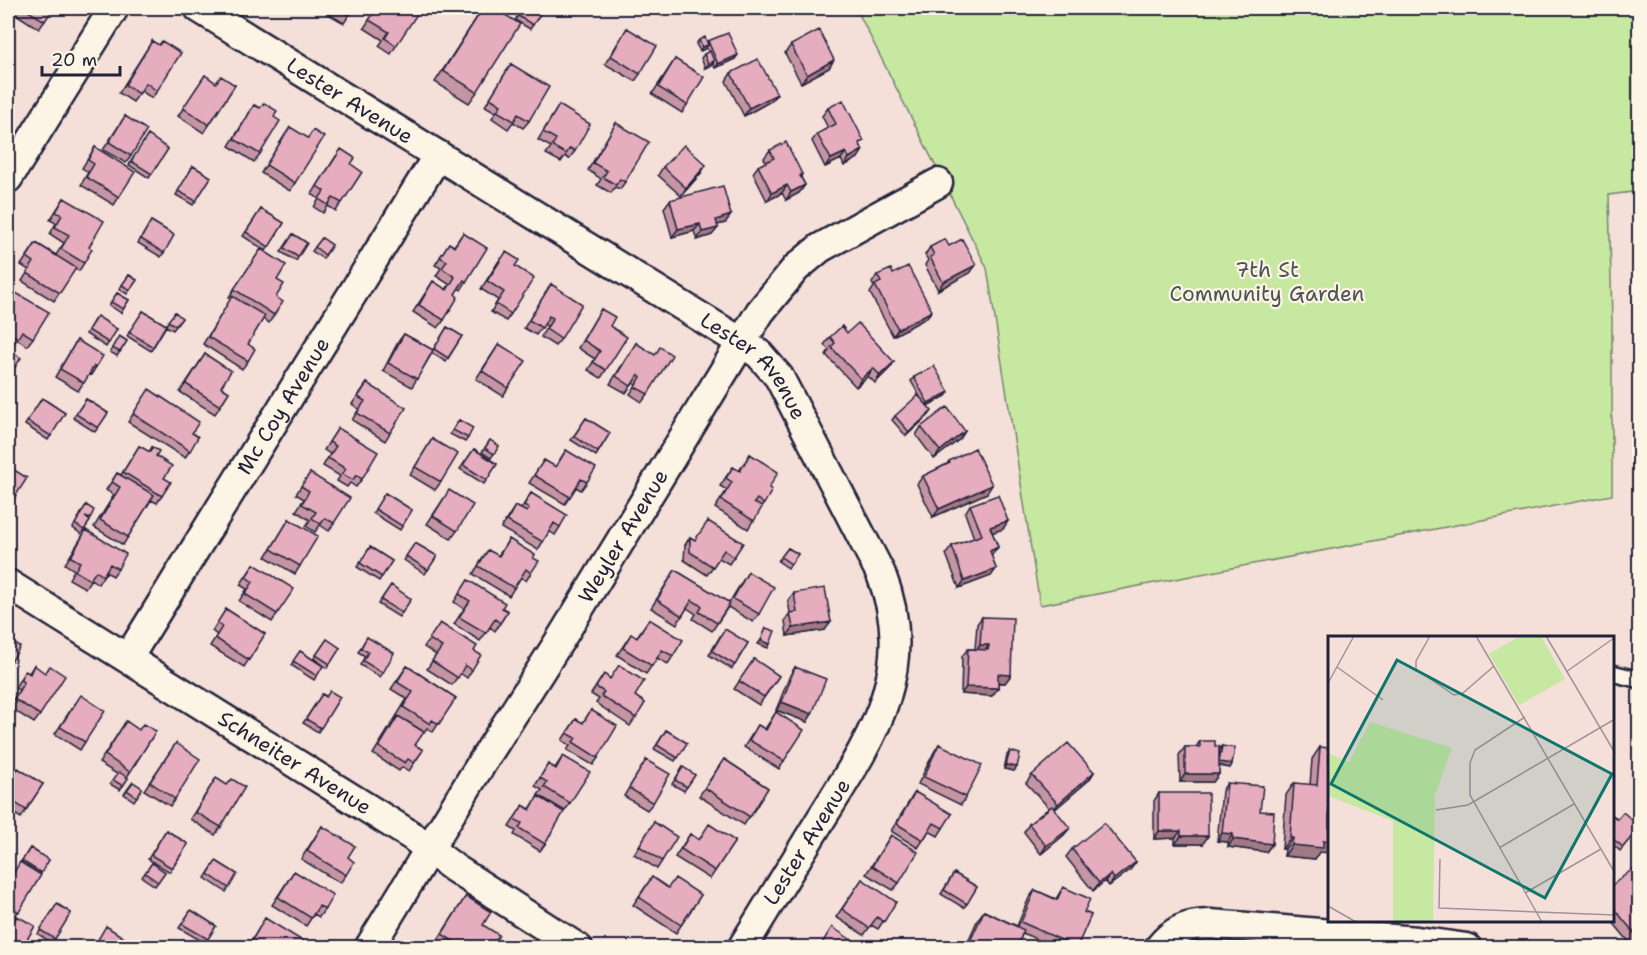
<svg xmlns="http://www.w3.org/2000/svg" width="1647" height="955" viewBox="0 0 1647 955" font-family="'Shantell Sans',sans-serif">
	<rect width="100%" height="100%" fill="#f5dfd9"/>
	<filter id="ink" filterUnits="userSpaceOnUse"><feTurbulence type="fractalNoise" baseFrequency=".0167" numOctaves="2"/><feDisplacementMap in="SourceGraphic" scale="12" xChannelSelector="R" yChannelSelector="G"/><feConvolveMatrix kernelMatrix="1 2 1 2 8 2 1 2 1" color-interpolation-filters="sRGB"/></filter>
	<g filter="url(#ink)">
		<!-- green -->
		<path fill="#c7e8a1" stroke="#74856e" stroke-width="1.5" d="M856,8H1639V191L1609,195L1612,321V495L1040,605L987,268Z"/>
		<g fill="none" stroke-linecap="round" stroke-linejoin="round">
			<!-- lane casing -->
			<g stroke="#22223b" stroke-width="20">
				<path id="lane" d="M1612,673L1640,680"/>
			</g>
			<!-- street casing -->
			<g stroke="#22223b" stroke-width="33">
				<g id="street">
					<path id="s1" d="M199,8L741,342L759,354L779,377L881,574C919,671 871,739 821,819C795,862 768,905 742,948"/>
					<path d="M8,178L114,8"/>
					<path id="s2" d="M8,584L412,836L454,868L578,948"/>
					<path id="s3" d="M128,658L438,155"/>
					<path id="s4" d="M369,948L473,777L560,640L760,312L796,268L820,248L938,183"/>
					<path d="M1159,948C1173,930 1188,924 1210,924L1417,941L1467,948"/>
				</g>
			</g>
			<!-- lane -->
			<use href="#lane" stroke="#fcf5e5" stroke-width="15"/>
			<!-- street -->
			<use href="#street" stroke="#fcf5e5" stroke-width="28"/>
		</g>
		<!-- wall -->
		<path fill="#c695a3" stroke="#22223b" stroke-width="1.5" d="M13,8H49L45,21L39,29L11,11Z
			M318,8H354L344,23Z
			M377,8L396,46L391,54L379,46L383,40L364,28Z
			M483,8L477,92L469,103L435,82Z
			M523,8L533,25L530,29L515,20Z
			M627,28L640,74L635,81L605,64Z
			M699,40L707,43L708,41L735,59L715,68L713,63L712,65L705,68L701,58L704,54L709,52L706,47L705,49L700,51L696,44Z
			M152,41L157,91L152,98L141,91L133,102L119,93Z
			M791,45L829,68L801,83L785,53Z
			M675,59L687,105L682,113L652,94Z
			M511,64L529,121L523,128L513,122L508,129L492,118L496,112L485,106Z
			M731,73L771,101L744,116L726,81Z
			M205,75L216,83L235,85L204,133L178,116Z
			M254,105L274,117L260,154L254,162L229,146Z
			M559,105L575,151L569,159L565,156L561,162L546,154L551,147L538,140Z
			M828,108L861,146L858,158L844,166L841,159L825,167L812,141L817,134L828,128L822,116Z
			M125,116L131,156L126,163L103,150Z
			M616,123L625,182L620,189L615,187L611,193L597,185L601,179L588,170Z
			M148,135L168,149L149,178L129,165Z
			M285,135L295,183L290,191L261,173Z
			M95,147L119,197L114,205L81,185L88,172L82,168Z
			M770,150L802,174L801,177L805,185L799,193L786,200L782,193L767,201L753,173L758,166L766,162L764,158Z
			M336,156L362,172L336,211L328,206L323,213L314,207L319,199L312,194Z
			M193,166L211,177L193,205L176,195Z
			M663,167L701,173L681,196L658,175Z
			M64,198L89,247L84,263L79,271L75,269L54,301L22,281L29,270L21,265L36,243L56,255L64,243L50,234L56,223L50,220Z
			M670,200L725,223L717,225L712,235L697,240L694,231L672,237L664,208Z
			M261,209L284,223L266,251L243,236Z
			M151,221L174,235L161,257L138,243Z
			M463,233L466,282L461,290L458,288L455,294L444,320L438,328L413,312L433,281L446,290L449,284L436,276L441,268L435,265L449,243L454,246Z
			M293,234L307,243L296,261L281,252Z
			M322,238L332,245L323,259L312,251Z
			M949,246L976,265L970,273L938,290L925,265L928,260L925,255L930,247Z
			M261,249L277,280L274,315L269,323L263,319L248,344V361L242,369L203,344L231,299L229,297Z
			M500,259L511,314L506,321L491,312L498,300L481,289Z
			M893,274L926,318L893,336L870,293L874,287L872,283L877,275Z
			M129,275L137,280L127,294L119,289Z
			M551,284L561,339L555,346L541,337L547,326L544,324L536,335L524,328Z
			M8,291L33,338L27,346L17,339L13,345L8,342Z
			M117,293L129,300L121,313L109,305Z
			M601,309L610,326L606,370L601,378L588,370L595,359L578,348Z
			M143,311L166,325L175,312L182,318L173,330L166,326L151,351L127,336Z
			M94,320L117,329L106,347L86,334Z
			M447,327L462,336L446,362L432,353L412,387L383,371L398,342L404,334L433,350Z
			M119,336L127,341L117,356L110,352Z
			M830,337L894,362L889,369L875,383L868,376L856,387L826,355L829,350L824,345Z
			M77,340L96,367L91,375L89,374L78,391L55,377Z
			M636,343L648,394L642,402L630,394L636,385L633,383L626,393L610,384Z
			M499,344L508,388L503,396L476,379Z
			M205,354L221,387L229,392L215,414L180,392Z
			M914,377L946,396L927,406L929,415L906,436L892,420L895,416L920,397L911,381Z
			M367,383L390,433L385,441L352,420L359,409L352,404Z
			M144,397L198,437L185,458L128,422Z
			M42,398L65,413L48,440L25,425Z
			M86,399L108,413L95,432L73,418Z
			M586,418L610,433L596,456L571,440Z
			M459,420L468,438L465,442L450,434Z
			M921,427L965,431L960,439L934,459L916,435Z
			M338,428L362,479L356,487L350,483L347,487L337,481L340,476L323,466L330,454L324,450Z
			M432,439L441,482L435,490L410,475Z
			M490,440L499,446L491,458L482,452Z
			M139,446L149,452L152,447L164,478L162,496L157,503L151,500L123,545L94,527L114,495L106,490L117,473L121,475Z
			M474,449L497,464L484,484L460,469Z
			M566,450L587,482L581,490L576,487L565,504L529,483L544,460L555,467Z
			M750,454L769,488L772,490L748,529L715,508L727,490L720,486L728,474L733,467L739,471Z
			M949,461L987,493L933,517L917,484L923,476L947,464Z
			M310,473L334,523L329,531L320,525L315,532L306,526L310,520L296,511L304,499L296,494Z
			M385,493L412,510L400,530L373,513Z
			M531,493L560,527L555,535L549,531L538,550L501,528L515,506L521,509Z
			M444,498L457,531L451,539L427,524Z
			M86,505L89,520L90,521L81,534L73,528Z
			M970,505L1003,529L992,532L998,547L991,555L996,569L991,576L959,588L946,554L952,546L974,538L965,513Z
			M289,519L300,566L295,574L266,557Z
			M86,530L118,569L113,576L106,572L98,584L91,579L85,588L69,579L74,570L65,564Z
			M690,537L695,540L743,543L729,564L719,558L707,575L684,560L685,545Z
			M509,539L533,558L531,573L526,581L521,577L509,596L473,574L488,550L498,556Z
			M415,543L437,556L425,574L404,560Z
			M370,547L392,561L379,581L357,567Z
			M788,548L798,554L788,568L778,561Z
			M254,564L277,614L272,622L239,601L247,589L240,585Z
			M675,570L729,603L748,572L759,614L753,622L728,607L712,631L693,619L696,614L687,608L677,624L651,608Z
			M468,580L502,608L508,611L495,631L490,627L480,641L454,624L464,609L454,602Z
			M391,585L411,599L399,617L378,604Z
			M794,593L825,630L787,636L785,620L790,613L788,600Z
			M226,609L265,634L244,667L210,646L217,635L212,631Z
			M982,617L1011,675L1005,683H998V688L992,696L961,694L962,656L968,649H975L977,624Z
			M649,619L673,656L668,664L657,658L646,674L617,655L631,634L636,638Z
			M440,623L474,651L472,670L467,678L460,673L452,685L427,669L436,655L424,647Z
			M722,633L748,643L732,669L709,655Z
			M367,637L383,673L380,677L360,665L365,656L358,652Z
			M327,639L340,648L327,668L314,658Z
			M300,651L323,666L314,680L291,665Z
			M754,659L779,676L759,705L734,689Z
			M34,665L40,715L34,723L9,707L19,690L15,688L20,679L25,671L29,673Z
			M407,666L456,698L433,732L427,728L424,732L408,722L415,745L423,750L409,771L402,767L399,771L373,754L407,699L391,689Z
			M795,667L807,722L776,710L790,675Z
			M604,674L645,703L630,726L596,703L599,699L591,694Z
			M322,694L326,696L340,697L318,732L303,723Z
			M75,703L85,742L80,750L55,734Z
			M591,710L598,758L593,765L567,750L570,746L562,740L576,719L583,723Z
			M776,712L784,761L779,769L744,747L758,725L765,729Z
			M126,721L139,730L156,731L127,777L128,778L120,790L110,784L117,774L99,763Z
			M666,730L687,743L675,761L654,749Z
			M1200,741L1215,746L1219,753V750L1222,746L1232,764L1230,768L1219,766V774L1213,782H1180L1179,755L1185,747H1196Z
			M176,743L175,799L170,806L144,790Z
			M939,744L966,797L961,805L918,784L934,752Z
			M1320,747L1319,852L1315,859L1284,856L1285,849H1282L1286,795L1294,783L1310,785L1312,759Z
			M1010,751L1017,767L1014,771L1004,769L1007,755Z
			M563,756L570,803L565,811L538,795L542,790L535,786L548,764L555,768Z
			M724,759L768,788L744,825L699,796Z
			M646,760L653,803L647,810L624,796Z
			M683,767L695,775L684,791L672,784Z
			M1094,772L1089,780L1055,809L1064,835L1041,854L1024,832L1029,824L1049,808L1026,783L1032,775Z
			M216,778L221,827L215,835L190,819Z
			M133,782L142,788L134,801L124,794Z
			M8,783L43,784L21,818L8,810Z
			M1227,783L1260,811L1272,844L1266,852L1228,847V842L1217,841L1222,791Z
			M915,792L943,828L938,836L929,831L918,848L891,831Z
			M1159,793L1203,844H1175V838L1154,839V801Z
			M538,796L545,844L540,851L514,835L516,831L509,827L523,805L530,809Z
			M1612,815L1637,830L1620,851L1612,844Z
			M654,822L662,861L657,869L634,854Z
			M322,826L348,857L346,875L340,883L301,859Z
			M166,830L188,844L170,872L148,859Z
			M690,834L698,839L735,841L710,879L675,857Z
			M891,835L899,883L893,890L866,874Z
			M30,848L49,860L13,920L8,916V881Z
			M1072,849L1136,862L1130,870L1109,886L1105,881L1093,891L1066,857Z
			M216,861L237,874L226,892L205,878Z
			M152,863L165,872L155,886L142,877Z
			M294,871L325,909L319,917L314,914L306,926L272,905Z
			M954,873L977,887L964,908L941,894Z
			M652,877L668,888L701,895L676,933L633,905Z
			M1640,877V948H1634L1612,921V885Z
			M862,879L896,902L878,929L871,925L864,935L836,917Z
			M1063,887L1084,912L1091,915L1076,948H1055L1023,933L1016,948H965L978,919L984,911L1017,926L1029,898L1035,890L1056,899Z
			M466,896L483,925L491,948H446L437,941Z
			M57,904L71,913L52,943L38,934Z
			M191,910L216,926L205,943L179,928Z
			M265,918L303,948H247Z"/>
		<!-- shaded-wall -->
		<path fill="#a17985" stroke="#22223b" stroke-width="1.5" d="M708,45L705,49L700,51L702,47Z
			M738,55L735,59L715,68L718,64Z
			M834,60L829,68L801,83L807,75Z
			M714,61L712,65L705,68L708,64Z
			M777,94L771,101L744,116L749,108Z
			M863,150L858,158L844,166L849,158Z
			M846,152L841,159L825,167L831,159Z
			M706,165L701,173L681,196L686,188Z
			M787,185L782,193L767,201L772,193Z
			M805,185L799,193L786,200L791,192Z
			M731,215L725,223L710,227L716,220Z
			M700,224L694,231L672,237L678,229Z
			M718,228L712,235L697,240L702,232Z
			M976,265L970,273L938,290L943,282Z
			M932,311L926,318L893,336L898,329Z
			M894,362L889,369L875,383L880,375Z
			M873,368L868,376L856,387L861,379Z
			M949,392L946,396L925,407L928,403Z
			M932,411L929,415L906,436L909,432Z
			M965,431L960,439L934,459L940,451Z
			M992,485L987,493L933,517L939,509Z
			M1008,521L1003,529L985,535L990,527Z
			M998,547L992,555L984,558L990,551Z
			M996,569L991,576L959,588L964,581Z
			M831,622L825,630L787,636L793,628Z
			M761,640L770,644L768,648L758,644Z
			M980,645H989L983,653H975Z
			M998,674L1011,675L1005,683L993,682Z
			M966,687L998,688L992,696L961,694Z
			M782,702L812,714L807,722L776,710Z
			M1219,762L1232,764L1230,768L1217,765Z
			M1006,765L1017,767L1014,771L1004,769Z
			M1094,772L1089,780L1052,812L1058,804Z
			M1185,774H1219L1213,782H1180Z
			M1070,828L1064,835L1041,854L1046,846Z
			M1159,831H1181L1175,838L1154,839Z
			M1222,833L1233,834L1228,842L1217,841Z
			M1181,836H1208L1203,844H1175Z
			M1290,838H1293L1285,849H1282Z
			M1233,839L1272,844L1266,852L1228,847Z
			M1323,841H1329V853L1319,852L1315,859L1284,856L1292,845Z
			M1136,862L1130,870L1109,886L1114,879Z
			M1111,874L1105,881L1093,891L1099,883Z"/>
		<!-- building -->
		<path fill="#e6adbe" stroke="#22223b" stroke-width="1.5" d="M23,8H49L52,10L45,21Z
			M336,8H354L349,15Z
			M377,8H421L396,46L385,38L389,32L369,20Z
			M483,8H494L520,24L477,92L443,71Z
			M523,8H544L533,25L518,16Z
			M627,28L657,46L640,74L611,56Z
			M819,30L834,60L807,75L791,45Z
			M728,33L738,55L718,64L708,41Z
			M705,37L708,45L702,47L699,40Z
			M152,41L159,45L162,41L181,53L157,91L146,83L139,94L125,85Z
			M710,51L714,61L708,64L704,54Z
			M8,52L12,55L8,62Z
			M675,59L704,77L687,105L658,87Z
			M758,59L777,94L749,108L731,73Z
			M511,64L549,87L529,121L518,114L514,121L497,111L501,105L490,98Z
			M205,75L216,83L221,76L235,85L209,125L183,108Z
			M843,100L864,141L859,143L863,150L849,158L846,152L831,159L817,134L836,124L828,108Z
			M264,103L277,111L274,117L280,121L260,154L234,139L254,105L260,108Z
			M559,105L590,124L575,151L570,148L566,154L552,146L556,139L543,132Z
			M125,116L147,130L131,156L109,142Z
			M616,123L649,142L625,182L620,179L616,185L603,177L607,171L593,163Z
			M290,127L308,138L313,130L324,137L295,183L266,165Z
			M148,135L168,149L152,174L131,161Z
			M786,142L802,174L800,176L805,185L791,192L787,185L772,193L758,166L774,158L770,150Z
			M684,145L706,165L686,188L663,167Z
			M95,147L135,172L119,197L86,177L94,164L88,160Z
			M341,149L355,158L351,164L362,172L342,203L333,198L328,205L319,199L324,191L317,186Z
			M193,166L211,177L196,201L178,191Z
			M723,186L731,215L716,220L718,228L702,232L700,224L678,229L670,200Z
			M64,198L104,221L89,247L92,249L84,263L61,249L69,235L55,227L62,215L56,212Z
			M261,209L284,223L269,247L246,232Z
			M151,221L174,235L164,253L141,239Z
			M463,233L487,248L466,282L464,280L455,294L458,297L444,320L419,305L433,281L447,290L455,277L442,268L447,261L440,257L449,243L454,247Z
			M293,234L307,243L298,257L284,248Z
			M322,238L332,245L325,255L315,247Z
			M945,239L949,246L962,239L976,265L943,282L930,257L934,255L930,247Z
			M36,243L76,268L60,293L27,273L34,262L27,257Z
			M261,249L286,265L277,280L284,284L276,297L283,302L274,315L234,289Z
			M506,252L519,260L515,266L534,278L511,314L496,304L504,292L487,281Z
			M908,266L932,311L898,329L875,285L881,282L877,275L891,269L893,274Z
			M129,275L137,280L130,290L122,285Z
			M551,284L582,304L561,339L546,329L553,318L549,316L542,328L529,320Z
			M9,289L49,312L33,338L22,331L18,338L8,331V291Z
			M117,293L129,300L123,309L111,302Z
			M232,296L265,316L248,344L255,349L248,361L208,337Z
			M601,309L615,317L610,326L627,337L606,370L593,362L600,351L583,340Z
			M143,311L166,325L153,347L129,332Z
			M175,312L182,318L176,326L168,321Z
			M97,316L117,329L109,343L88,330Z
			M858,323L894,362L880,375L873,368L861,379L831,347L835,343L830,337L842,326L847,333Z
			M447,327L462,336L448,358L434,349Z
			M404,334L433,350L417,379L388,363Z
			M119,336L127,341L120,352L112,348Z
			M77,340L103,356L96,367L94,366L84,383L60,369Z
			M636,343L655,355L660,347L672,355L648,394L635,387L641,377L638,375L631,386L616,376Z
			M499,344L526,361L508,388L482,371Z
			M8,349L21,358L8,378Z
			M205,354L231,371L221,387L229,392L220,406L186,384Z
			M934,366L949,392L928,403L914,377Z
			M367,383L406,408L390,433L357,413L365,401L358,397Z
			M149,389L199,422L192,433L198,437L190,451L133,414Z
			M918,395L932,411L909,432L895,416Z
			M42,398L65,413L51,436L27,421Z
			M86,399L108,413L98,428L76,414Z
			M947,407L965,431L940,451L921,427Z
			M586,418L610,433L598,452L574,436Z
			M459,420L473,428L468,438L453,430Z
			M338,428L378,452L362,479L356,475L353,480L342,474L346,469L328,458L336,446L329,442Z
			M432,439L458,454L441,482L415,467Z
			M490,440L499,446L494,454L485,448Z
			M139,446L150,452L152,447L159,451L156,456L172,466L164,478L171,482L162,496L123,472Z
			M975,448L992,485L939,509L923,476L950,463L949,461Z
			M474,449L497,464L487,480L463,465Z
			M566,450L596,468L587,482L581,479L570,497L534,475L544,460L556,467Z
			M750,454L778,472L769,488L772,490L764,504L757,499L754,503L762,507L754,521L721,500L732,482L726,478L733,467L740,471Z
			M8,466L27,478L9,506L8,505Z
			M117,473L154,495L128,537L100,520L120,487L112,482Z
			M310,473L350,498L334,523L325,518L321,524L312,518L316,512L302,504L309,491L301,486Z
			M449,490L473,505L457,531L433,516Z
			M385,493L412,510L402,526L375,509Z
			M531,493L567,515L560,527L554,523L543,542L507,521L515,506L527,512L529,508L524,505Z
			M998,495L1008,521L990,527L998,547L990,551L996,569L964,581L952,546L982,535L970,505Z
			M86,505L94,510L90,519L85,517L90,521L84,530L75,524Z
			M289,519L318,536L300,566L271,549Z
			M708,521L743,543L734,557L724,550L713,567L690,552V537L695,540Z
			M86,530L126,554L118,569L110,564L103,576L96,571L90,580L75,571L80,562L71,557Z
			M509,539L535,555L533,558L539,561L531,573L526,569L514,588L478,566L488,550L499,556Z
			M415,543L437,556L428,570L406,556Z
			M370,547L392,561L382,577L360,563Z
			M788,548L798,554L791,564L781,557Z
			M254,564L294,589L277,614L245,594L253,582L246,577Z
			M675,570L730,603L717,623L699,612L702,606L692,600L682,616L657,600Z
			M748,572L774,587L759,614L733,599Z
			M468,580L505,603L502,608L508,611L500,623L495,619L486,633L459,617L470,601L459,594Z
			M391,585L411,599L402,613L381,600Z
			M825,588L831,622L793,628L790,613L797,612L794,593Z
			M226,609L265,634L249,660L215,638L222,627L217,623Z
			M982,617L1013,618L1011,675L998,674V688L966,687L968,649L988,650L989,645H980Z
			M649,619L683,640L673,656L662,650L652,666L623,648L631,634L637,638Z
			M440,623L477,646L474,651L481,655L472,670L465,665L458,678L432,661L442,647L429,639Z
			M766,628L775,631L770,644L761,640Z
			M725,629L748,643L735,665L712,651Z
			M367,637L394,653L383,673L363,661L368,652L361,648Z
			M8,639L20,647L8,667Z
			M327,639L340,648L330,664L316,655Z
			M300,651L323,666L317,676L293,661Z
			M754,659L779,676L764,697L739,681Z
			M34,665L45,673L50,666L65,676L40,715L14,699L24,682L20,680L25,671L30,674Z
			M619,665L644,681L635,696L645,703L636,718L601,696L604,692L596,687L604,674L610,679Z
			M407,666L456,698L439,724L432,720L430,724L403,707L413,692L397,682Z
			M795,667L826,679L812,714L782,702Z
			M330,691L340,697L321,728L306,719L322,694L326,697Z
			M81,695L105,711L85,742L60,727Z
			M591,710L617,726L598,758L573,742L576,738L567,733L576,719L583,723Z
			M776,712L804,730L784,761L749,740L758,725L766,730Z
			M398,716L424,732L415,745L423,750L414,763L408,759L405,763L379,747Z
			M126,721L139,730L143,724L156,731L130,772L105,755Z
			M666,730L687,743L678,758L657,745Z
			M1200,741H1215V746H1219V774H1185V747H1200Z
			M176,743L200,759L175,799L150,782Z
			M1068,743L1094,772L1058,804L1032,775Z
			M939,744L982,765L966,797L924,777Z
			M1222,746L1235,748L1232,764L1219,762Z
			M1320,747L1329,748V841H1323V848L1292,845L1293,838H1290L1294,783L1317,785Z
			M1010,751L1020,754L1017,767L1006,765Z
			M563,756L590,772L570,803L544,787L547,782L540,778L548,764L556,769Z
			M724,759L768,788L750,817L705,788Z
			M646,760L670,774L653,803L629,788Z
			M683,767L695,775L687,787L675,780Z
			M18,768L43,784L26,810L8,798V784Z
			M119,772L128,778L123,786L113,780Z
			M216,778L227,785L232,779L245,787L221,827L195,812Z
			M133,782L142,788L137,797L127,790Z
			M1227,783L1263,786L1260,811L1274,812L1272,844L1233,839V834L1222,833Z
			M915,792L952,814L943,828L934,823L923,840L897,824Z
			M1159,793H1208V836H1181V831H1159Z
			M538,796L564,812L545,844L519,828L522,823L514,819L523,805L530,810Z
			M1052,806L1070,828L1046,846L1029,824Z
			M1623,812L1640,827L1623,847L1612,838V815L1617,819Z
			M654,822L677,837L662,861L639,846Z
			M1104,823L1136,862L1114,879L1111,874L1099,883L1072,849Z
			M709,824L735,841L715,871L681,849L690,834L699,840Z
			M322,826L355,846L348,857L354,862L346,875L307,851Z
			M166,830L188,844L172,868L151,855Z
			M891,835L918,852L899,883L872,866Z
			M30,848L49,860L41,873L22,861Z
			M216,861L237,874L229,888L208,874Z
			M20,862L41,875L19,912L8,905V883Z
			M152,863L165,872L158,882L145,873Z
			M1633,869L1640,877V940L1612,906V885Z
			M294,871L333,895L325,909L319,906L311,918L278,897Z
			M954,873L977,887L967,904L944,890Z
			M652,877L668,888L675,878L701,895L681,925L639,897Z
			M862,879L896,902L884,922L877,917L869,928L842,909Z
			M1063,887L1090,899L1084,912L1091,915L1077,947L1021,922L1035,890L1057,900Z
			M466,896L491,912L483,925L499,935L491,948H464L442,934Z
			M57,904L71,913L55,939L40,930Z
			M191,910L216,926L208,939L182,924Z
			M984,911L1024,930L1016,948H967Z
			M17,916L35,926L22,948H8V931Z
			M265,918L306,943L303,948H255L250,944Z
			M106,926L135,945L133,948H93Z
			M832,927L859,945L858,948H819Z
			M170,940L182,948H165Z
			M1035,941L1051,948H1033Z"/>
	</g>
	<g text-anchor="middle" dominant-baseline="central" stroke-width="4.5" stroke-linejoin="round" paint-order="stroke">
		<!-- street labels -->
		<g font-size="21" fill="#22223b" stroke="#fcf5e5">
			<text stroke="none"><textPath href="#s1" startOffset="177">Lester Avenue</textPath></text>
			<text stroke="none"><textPath href="#s1" startOffset="663">Lester Avenue</textPath></text>
			<text stroke="none"><textPath href="#s3" startOffset="296">Mc Coy Avenue</textPath></text>
			<text stroke="none"><textPath href="#s4" startOffset="484">Weyler Avenue</textPath></text>
			<text stroke="none"><textPath href="#s2" startOffset="338">Schneiter Avenue</textPath></text>
			<text transform="translate(807 842) rotate(-58)">Lester Avenue</text>
		</g>
		<!-- park labels -->
		<g font-size="21" fill="#4b5454" stroke="#fcf5e5">
			<text x="1267" y="270">7th St<tspan x="1267" dy="24">Community Garden</tspan></text>
		</g>
	</g>
	<!-- overview -->
	<g transform="translate(1328 636)">
		<rect width="286" height="286" fill="#f5dfd9"/>
		<path d="M42,86L124,112L107,159L105,286H65V185L0,160V117L21,126Z" fill="#c7e8a1"/>
		<path d="M192,0H213L237,43L191,69L161,18Z" fill="#c7e8a1"/>
		<path fill="none" stroke="#a1939a" stroke-width="1.5" d="M102,0L88,25V33L126,59L135,57L166,30M148,0L287,237M218,0L287,117M9,31L55,64M238,36L286,2M0,47L26,0M197,81L147,114L142,127V159L214,286M108,174L140,169L287,83M171,212L246,168M112,223L111,272L287,279M197,257L273,213M0,270L28,286"/>
		<path fill="#0f766e" fill-opacity="0.15" stroke="#0f766e" stroke-width="3" d="M69,24L284,138L217,262L3,148Z"/>
		<rect width="286" height="286" fill="none" stroke="#22223b" stroke-width="3"/>
	</g>
	<!-- margin -->
	<rect width="1647" height="955" fill="none" stroke="#fcf5e5" stroke-width="30"/>
	<rect x="15" y="15" width="1617" height="925" fill="none" stroke="#22223b" stroke-width="2" filter="url(#ink)"/>
	<!-- scale -->
	<path d="M42 66v9h78v-9" fill="none" stroke="#22223b" stroke-width="3"/>
	<text x="51" y="66" font-size="18" fill="#22223b" stroke="#fcf5e5" stroke-width="4.5" paint-order="stroke">20 m</text>
</svg>
